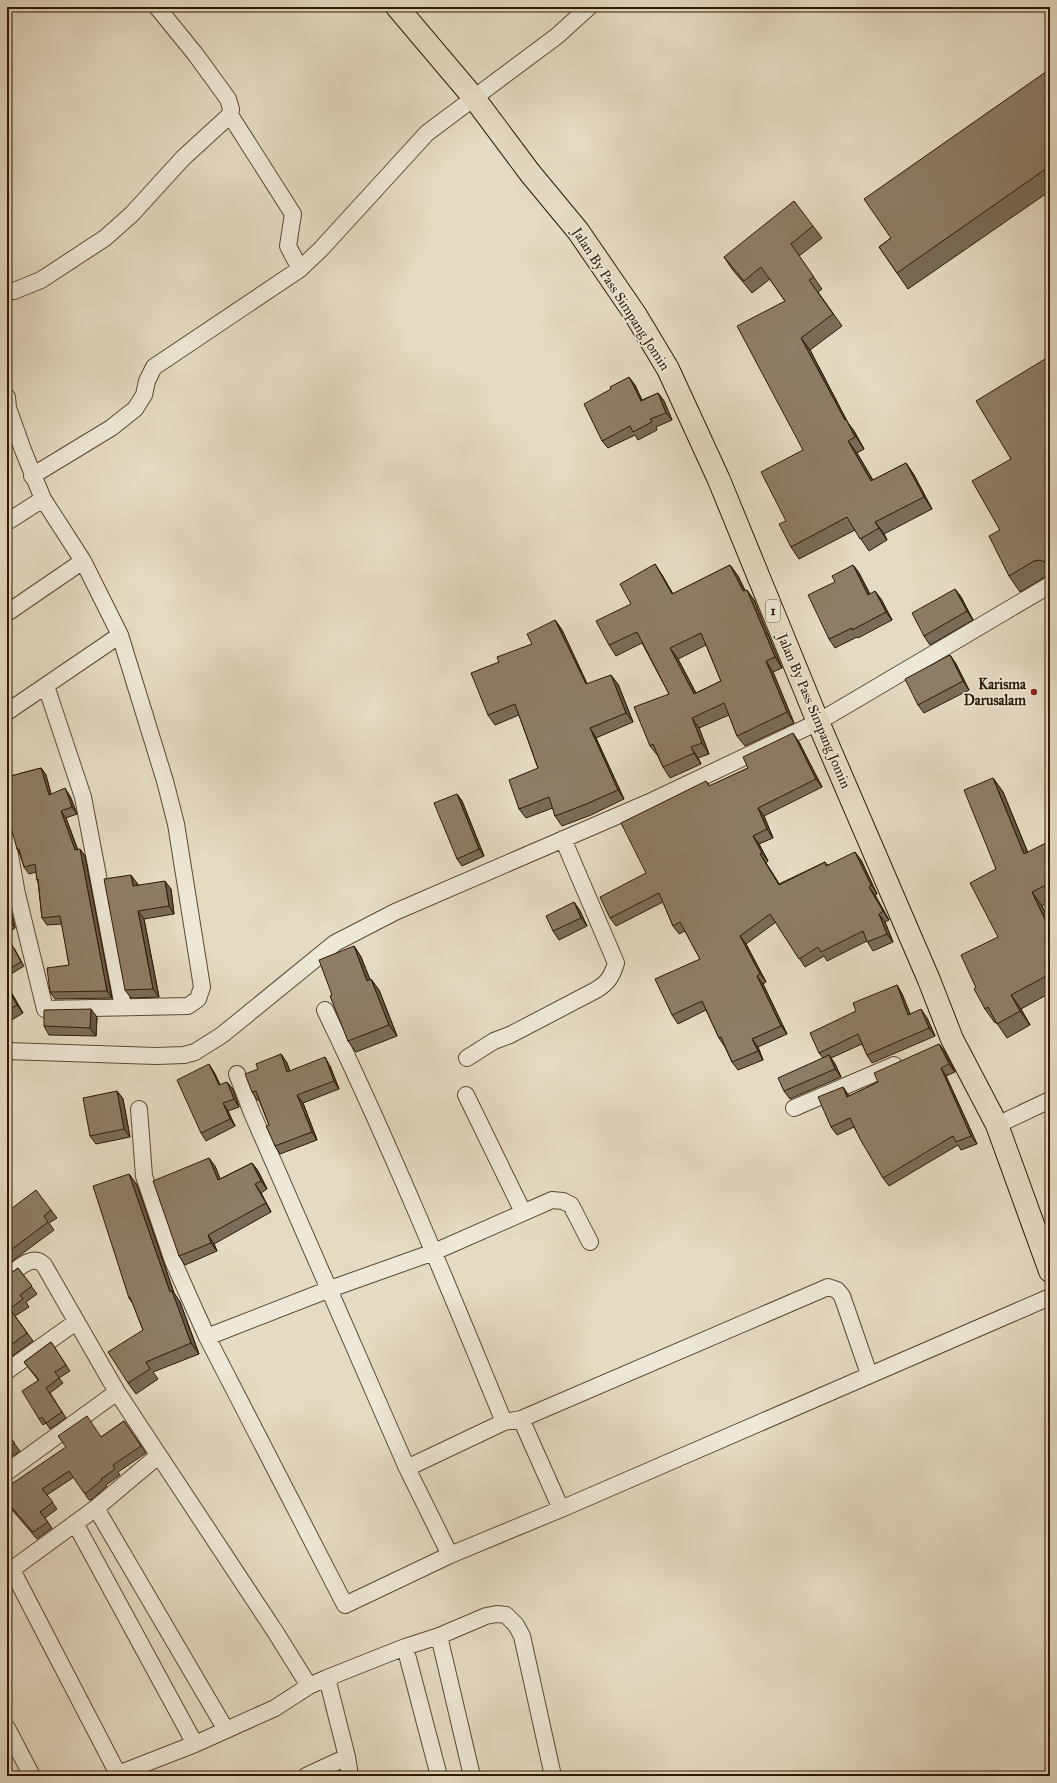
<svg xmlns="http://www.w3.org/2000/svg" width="1057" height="1783" viewBox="0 0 1057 1783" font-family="'IM FELL Great Primer',serif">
	<rect width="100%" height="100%" fill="#e4dbc2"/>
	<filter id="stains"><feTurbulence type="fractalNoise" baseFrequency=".005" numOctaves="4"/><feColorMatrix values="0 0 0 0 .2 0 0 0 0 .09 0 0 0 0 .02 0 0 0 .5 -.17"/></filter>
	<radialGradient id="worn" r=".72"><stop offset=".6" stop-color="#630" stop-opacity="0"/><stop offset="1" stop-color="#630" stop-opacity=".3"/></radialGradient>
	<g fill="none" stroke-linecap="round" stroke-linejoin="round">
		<!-- minor casing -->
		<g stroke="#5c4933" stroke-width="18">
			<path id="minor" d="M230,115L293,214L288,246L300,269
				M7,291H14L41,280L105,238L132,214L183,158L230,115L231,109L228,99L196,55L157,7
				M7,397L8,408L23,450L43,499L83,561L120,635L165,781L176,824L202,987L198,999L188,1006L45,1009L17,894L7,839
				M32,476L111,428L135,409L144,395L147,381L154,367L300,269L321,249L427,133L557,36L589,7
				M7,522L43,499
				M7,613L83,561
				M46,686L83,797L123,1007
				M7,712L120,635
				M325,1010C390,1145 447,1283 504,1422
				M7,1051L156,1056L184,1055L195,1052L222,1035L335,943L395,912L654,800L818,722L1050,585
				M467,1058L494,1041L510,1035L596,990C608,983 612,976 616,963L563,839
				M237,1074L252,1113L407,1468L450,1555
				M466,1095L523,1212
				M794,1108L894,1065
				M139,1109L144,1176L173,1261L207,1337L345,1605L450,1555L561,1509L1050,1297
				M997,1125L1050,1100
				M7,1277C18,1269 32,1253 44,1265L117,1392L276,1633L309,1686
				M207,1337L330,1289L434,1252L552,1200L563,1201L571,1205L590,1242
				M7,1371L76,1322
				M521,1419L561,1509
				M407,1468L504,1422L521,1419L828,1287L837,1290L842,1296L869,1374
				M7,1472L117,1392
				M96,1508L226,1730
				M75,1523L195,1744
				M12,1570L118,1774
				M7,1573L96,1508L158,1456
				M439,1636L472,1776
				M405,1647L439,1776
				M327,1678L347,1757L350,1776
				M7,1728L32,1776
				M113,1776L195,1744L275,1708L309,1686L327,1678L405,1647L439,1636L486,1616L497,1614L506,1615L516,1625L522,1636L553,1776
				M306,1776L347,1757"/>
		</g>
		<!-- trunk casing -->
		<g stroke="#2e1803" stroke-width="24">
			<path id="trunk" d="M397,7L474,98L530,173L578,231L635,314L668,369L719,480L818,722L929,980L952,1039L997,1125L1050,1271"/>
		</g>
		<!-- minor -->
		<use href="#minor" stroke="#ede8d7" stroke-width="16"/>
		<!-- trunk -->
		<use href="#trunk" stroke="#e4dbc2" stroke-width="22"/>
	</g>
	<!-- wall -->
	<path fill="#796c58" stroke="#2e1803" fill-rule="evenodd" d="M1050,69V191L908,289L879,247L891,238Z
		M813,226L822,238L799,256L822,289L818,292L842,326L810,350L848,423L854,431L864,449L857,453L873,480L906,463L914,475L932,509L884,534L887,540L869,551L855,530L799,559L791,547L786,521L803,450L785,301L770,279L752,293L732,269L724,257Z
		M1050,356V576L1045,577L1020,592L1009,576L1000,530L1011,459Z
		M635,385L642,400L658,393L664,401L672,420L656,427L657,430L638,440L635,435L608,448L602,441Z
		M730,565L738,576L745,590L754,600L782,668L773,672L794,723L745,746L737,736L729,715L699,728L709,754L698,758L701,764L670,778L663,767L658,756L650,746L669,694L642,643L616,656L609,645L631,604L662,575L673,594ZM706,645L721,681L696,693L678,659Z
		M853,565L859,573L870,594L881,599L892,620L858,638L857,637L835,648L829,639L835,582Z
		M955,589L961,597L973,620L930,645L924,636Z
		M555,620L562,630L587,684H618L633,722L596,738L624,799L591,815L562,826L555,816L553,808L526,818L519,809L538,768L519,715L495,725L488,715L499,662L532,644Z
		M950,655L956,664L969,690L924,713L918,705Z
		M799,742L822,787L764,816L773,838L759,844L768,861L766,863L779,884L825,862L827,865L861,860L877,894L875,895L889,920L885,922L893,942L873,951L867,941L827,961L824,956L805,967L776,922L746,944L766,982L763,984L787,1034L758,1047L763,1060L738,1070L732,1062L725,1047L719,1038L706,1010L678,1024L672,1015L700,959L685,931L679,934L673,926L663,902L616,926L610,918L646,873L706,781L710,786L748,768Z
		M41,768L46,775L51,794L70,796L77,814L66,818L78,850L80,849L85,856L112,998L55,999L50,992L69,965L62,924L47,925L42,918L38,882L37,880L36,872L29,874L24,867L20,855L17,849L7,777Z
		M993,778L1003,792L1028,853L1050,841V902L1042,906L1050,923V993L1021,1009L1030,1025L1007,1038L996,1022L995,1023L985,1009L976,988L998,937L996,869Z
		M457,794L462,801L484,856L462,866L457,859Z
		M137,883V885L171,889L174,914L144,919L159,997L131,998L125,990Z
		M574,902L580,911L587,926L559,940L553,931Z
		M7,907L12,915L15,928L7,934Z
		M354,946L361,957L370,980L379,990L397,1036L356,1052L348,1041L332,995Z
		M14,948L24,966L11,974L7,968Z
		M7,985L23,1013L10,1021L7,1017Z
		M897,985L902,994L910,1014L927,1018L935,1036L872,1063L867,1055L862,1044L831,1058L835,1064L841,1077L790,1099L784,1091L823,1058L819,1053L856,1011Z
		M97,1017L96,1036L49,1035L44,1026Z
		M939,1044L945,1052L955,1072L946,1076L977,1144L961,1150L958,1145L889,1186L883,1178L854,1127L837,1135L831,1127L843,1087L849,1096L878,1082Z
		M281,1054L287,1063L290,1071L330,1066L339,1089L303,1103L317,1140L280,1154L275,1146L269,1125L259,1100H257L252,1092L258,1069Z
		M214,1072L220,1085L233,1089L239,1107L228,1111L235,1126L206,1141L201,1133Z
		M117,1091L123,1099L130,1137L96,1144L90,1136Z
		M252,1163L258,1171L267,1189L261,1193L271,1212L214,1244L217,1251L185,1265L179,1256L215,1166L220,1179Z
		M129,1174L137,1185L174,1293L180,1302L199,1354L153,1372L158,1379L136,1394L128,1383L143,1330L133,1304L129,1298Z
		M51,1210L57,1218L49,1223L54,1230L7,1265V1219Z
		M18,1268L37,1294L26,1302L29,1307L15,1316L33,1341L7,1360V1276Z
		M51,1342L70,1371L59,1378L63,1383L50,1393L66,1418L50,1429L46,1423L43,1425L39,1419L38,1380L24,1362Z
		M124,1421L146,1453L118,1472L120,1475L106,1485L107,1486L91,1500H89L74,1477L47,1495L57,1509L45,1518L52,1528L37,1539L7,1504V1487L101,1437Z
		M7,1434L20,1451L7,1460Z"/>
	<!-- shaded-wall -->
	<path fill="#635847" stroke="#2e1803" d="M801,338L810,350L848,423L854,431L864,449L845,420Z
		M629,377L635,385L646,409L641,401Z
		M658,393L664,401L672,420L666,413Z
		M848,441L857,453L880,493L871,481Z
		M906,463L914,475L932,509L924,497Z
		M875,522L884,534L887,540Z
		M655,564L662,575L679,605L672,594Z
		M730,565L738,576L750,602L743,591Z
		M853,565L859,573L874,603L868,595Z
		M955,589L961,597L973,620L967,611Z
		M747,590L754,600L782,668L775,657Z
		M875,591L881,599L892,620L886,612Z
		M555,620L562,630L592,694L586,684Z
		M670,648L678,659L702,705L694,694Z
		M950,655L956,664L969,690L963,681Z
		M766,661L773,672L794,723L787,712Z
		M611,675L618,684L633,722L626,713Z
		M692,718L699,728L709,754L702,743Z
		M590,728L596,738L624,799L618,790Z
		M793,733L799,742L822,787L816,779Z
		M691,747L698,758L701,764L694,753Z
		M41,768L46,775L53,802L49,795Z
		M993,778L1003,792L1034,868L1024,854Z
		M65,788L70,796L77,814L72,807Z
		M457,794L462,801L484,856L479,849Z
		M758,808L764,816L773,838L767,829Z
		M61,811L66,818L80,857L75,850Z
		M753,836L759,844L768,861L762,853Z
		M80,849L85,856L112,998L107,991Z
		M855,852L861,860L877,894L871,885Z
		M760,854L766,863L785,893L779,885Z
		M131,875L137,883L138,894L133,886Z
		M165,881L171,889L174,914L169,906Z
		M869,887L875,895L889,920L883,911Z
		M1032,892L1042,906L1050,923V930Z
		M574,902L580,911L587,926L581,918Z
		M7,907L12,915L15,928L10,920Z
		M138,911L144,919L159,997L153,989Z
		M879,914L885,922L893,942L887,934Z
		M740,936L746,944L766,982L760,974Z
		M354,946L361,957L375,992L367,981Z
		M757,976L763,984L787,1034L781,1026Z
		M371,979L379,990L397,1036L389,1025Z
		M7,985L23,1013L17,1005L7,987Z
		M897,985L902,994L914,1023L908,1015Z
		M1011,995L1021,1009L1030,1025L1020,1011Z
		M91,1009L97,1017L96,1036L90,1028Z
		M921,1009L927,1018L935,1036L929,1028Z
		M752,1039L758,1047L763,1060L758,1051Z
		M939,1044L945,1052L955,1072L949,1064Z
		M281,1054L287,1063L293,1081L287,1072Z
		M829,1055L835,1064L841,1077L835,1069Z
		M325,1057L330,1066L339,1089L334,1081Z
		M209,1064L214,1072L224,1093L219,1085Z
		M941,1068L946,1076L977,1144L971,1136Z
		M227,1082L233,1089L239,1107L234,1099Z
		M843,1087L848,1095L853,1105L847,1097Z
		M117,1091L123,1099L130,1137L124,1129Z
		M297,1095L303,1103L317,1140L312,1132Z
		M223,1103L228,1111L235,1126L230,1119Z
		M209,1158L215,1166L224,1188L218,1180Z
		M252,1163L258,1171L267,1189L261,1181Z
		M129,1174L137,1185L174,1293L180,1302L199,1354L191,1343L170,1292Z
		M255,1184L261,1193L271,1212L266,1203Z
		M208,1235L214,1244L217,1251L211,1243Z"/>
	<!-- building -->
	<path fill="#8d7d66" stroke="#2e1803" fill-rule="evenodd" d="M1050,69V166L897,273L879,247L891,238L864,199Z
		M794,201L813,226L791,244L814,277L809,280L833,314L801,338L845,420L846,419L855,437L848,441L871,481L906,463L924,497L875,522L879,528L860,539L847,517L791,547L779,524L786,521L761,472L803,450L737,326L785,301L761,267L744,281L724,257Z
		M1050,356V559L1045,562L1040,560L1034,561L1009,576L989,536L1000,530L972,481L1011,459L976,401Z
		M629,377L641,401L658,393L666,413L650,419L652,422L633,432L630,426L602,441L584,404L611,389L610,387Z
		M655,564L672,594L730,565L743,591L747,590L775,657L766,661L787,712L737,736L724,703L692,718L702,743L691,747L694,753L663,767L653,744L650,746L634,707L669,694L637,632L609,645L596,621L631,604L620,584ZM701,633L721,681L694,694L670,648Z
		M853,565L868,595L875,591L886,612L852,630V628L829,639L808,595L835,582L832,576Z
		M955,589L967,611L924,636L912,613Z
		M555,620L586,684L611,675L626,713L590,728L618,790L584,805L555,816L549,797L519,809L509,780L538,768L515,704L488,715L471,673L499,662L497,657L532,644L527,634Z
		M950,655L963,681L918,705L905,679Z
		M793,733L816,779L758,808L767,829L753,836L762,853L760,854L779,885L825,862L826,866L855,852L871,885L869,887L883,911L879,914L887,934L867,942L863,931L821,952L818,947L799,959L770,914L740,936L760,974L757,976L781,1026L752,1039L758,1051L732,1062L721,1037L719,1038L702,1001L672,1015L655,979L700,959L680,922L673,926L659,893L610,918L600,897L646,873L621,823L706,781L709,786L748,768L743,757Z
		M41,768L49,795L65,788L72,807L61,811L75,850L80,849L107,991L50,992L47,968L69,965L60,916L42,918L38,879L37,880L35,864L24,867L19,849H17L7,813V777Z
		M993,778L1024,854L1050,841V883L1032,892L1050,930V974L1011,995L1020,1011L997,1024L988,1007L985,1009L974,989L976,988L961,955L998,937L970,883L996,869L964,790Z
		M457,794L479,849L457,859L434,803Z
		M131,875L133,886L165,881L169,906L138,911L153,989L125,990L104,879Z
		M574,902L581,918L553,931L546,916Z
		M7,909L10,920L7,921Z
		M11,943L21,962L8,970L7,968V945Z
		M354,946L367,981L371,979L389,1025L348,1041L330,996L332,995L319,960Z
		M897,985L908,1015L921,1009L929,1028L867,1055L858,1034L819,1053L810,1033L856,1011L853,1003Z
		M7,987L17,1005L7,1011Z
		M91,1009L90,1028L44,1026V1010Z
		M939,1044L949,1064L941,1068L971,1136L956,1142L953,1136L883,1178L860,1139L850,1118L831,1127L818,1097L843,1087L847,1097L878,1082L874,1073Z
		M281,1054L287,1072L325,1057L334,1081L297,1095L312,1132L275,1146L266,1126L269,1125L256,1091L252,1092L245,1074L258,1069L256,1064Z
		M829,1055L835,1069L784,1091L778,1078Z
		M209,1064L219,1085L227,1082L234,1099L223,1103L230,1119L201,1133L177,1080Z
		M117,1091L124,1129L90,1136L83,1098Z
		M209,1158L218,1180L252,1163L261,1181L255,1184L266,1203L208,1235L211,1243L179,1256L153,1181Z
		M129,1174L170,1292L172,1291L191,1343L146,1362L150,1369L128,1383L108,1352L143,1330L130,1297L129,1298L93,1186Z
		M36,1190L51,1210L44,1216L48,1222L7,1253V1219L9,1217L7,1214V1212Z
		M18,1268L32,1286L20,1295L23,1299L10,1309L27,1333L7,1348V1276Z
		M51,1342L66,1365L55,1372L59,1378L46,1388L62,1412L46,1423L42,1417L39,1419L22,1391L39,1380L24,1362Z
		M87,1416L101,1437L124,1421L141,1446L113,1465L115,1469L101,1479L102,1480L86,1493H84L69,1471L42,1489L53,1502L40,1512L48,1522L33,1532L7,1502V1487L66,1447L58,1436Z
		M7,1434L15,1443L7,1449Z"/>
	<!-- markers -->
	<circle fill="#8f2418" stroke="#ede8d7" stroke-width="1.5" cx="1034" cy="692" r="4"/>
	<g text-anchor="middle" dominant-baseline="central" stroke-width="3.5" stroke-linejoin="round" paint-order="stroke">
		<!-- shield labels -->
		<rect fill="#ede8d7" stroke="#675643" stroke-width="1" x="766" y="600" width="14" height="22" rx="3"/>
		<g font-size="13" font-weight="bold" fill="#2e1803">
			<text x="773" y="611">1</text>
		</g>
		<!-- street labels -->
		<g font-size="14" fill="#2e1803" stroke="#ede8d7">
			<text transform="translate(621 299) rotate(57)">Jalan By Pass Simpang Jomin</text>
			<text transform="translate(814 711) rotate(67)">Jalan By Pass Simpang Jomin</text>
		</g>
		<!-- poi labels -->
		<g font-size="14" font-weight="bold" fill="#2e1803" stroke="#ede8d7" text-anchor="end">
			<text x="1026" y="684">Karisma<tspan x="1026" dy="16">Darusalam</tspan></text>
		</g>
	</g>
	<!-- margin -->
	<rect width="1057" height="1783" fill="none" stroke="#e4dbc2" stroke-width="24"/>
	<rect x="8" y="8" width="1041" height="1767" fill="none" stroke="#2e1803" stroke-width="2"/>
	<rect x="12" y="12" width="1033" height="1759" fill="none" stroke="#2e1803"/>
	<rect width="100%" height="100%" filter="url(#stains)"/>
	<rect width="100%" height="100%" fill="url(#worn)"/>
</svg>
